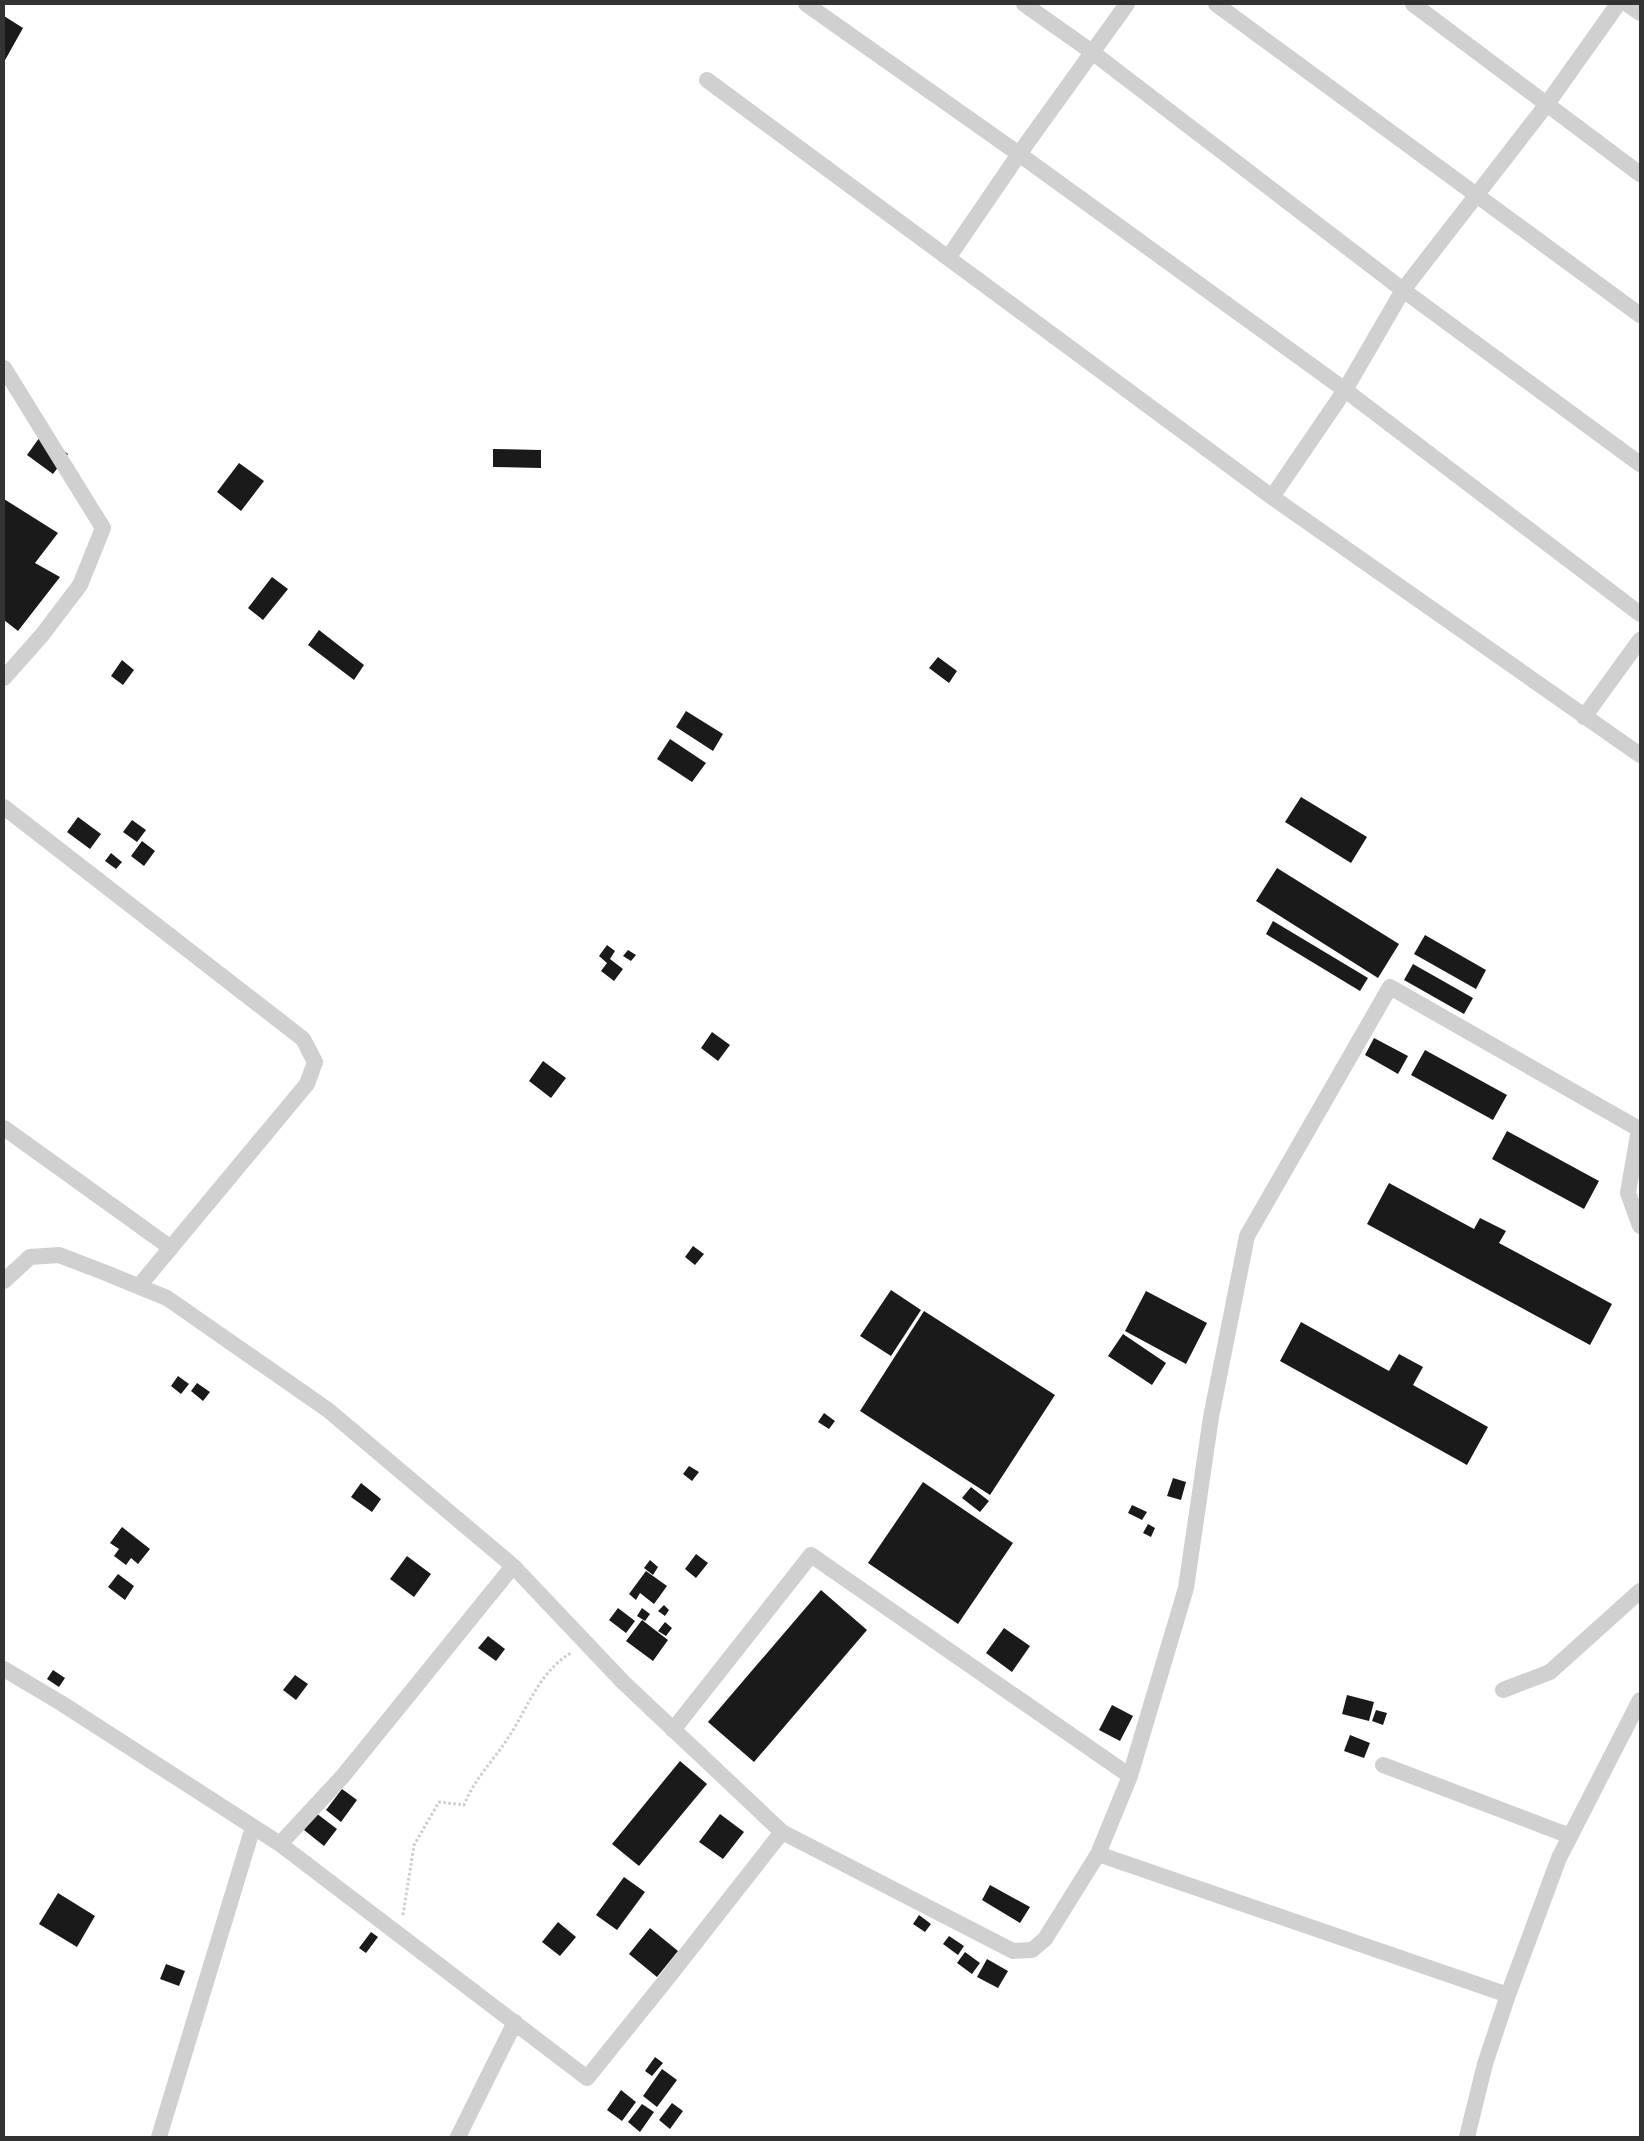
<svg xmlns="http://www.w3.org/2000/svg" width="1644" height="2141" viewBox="0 0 1644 2141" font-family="Poppins,sans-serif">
	<rect width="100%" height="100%" fill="#fff"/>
	<!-- building -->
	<path fill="#1a1a1a" d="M4,16L23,28L4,62Z
		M42,434L68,454L53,474L27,455Z
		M493,449L541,450V468L493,467Z
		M239,463L264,481L241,511L217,492Z
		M4,499L58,533L35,563L60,577L18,631L4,620Z
		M272,577L288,589L263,620L248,608Z
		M319,630L364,665L354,680L308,645Z
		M938,657L957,671L949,683L929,668Z
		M122,660L134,670L123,685L111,676Z
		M686,711L723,734L713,751L676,727Z
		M670,739L706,763L692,782L657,759Z
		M1301,797L1367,837L1351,863L1285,822Z
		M78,817L101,834L90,849L67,832Z
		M132,820L146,830L137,842L123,832Z
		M142,841L155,851L144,866L131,856Z
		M111,853L122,862L116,869L105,861Z
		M1277,868L1399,944L1378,978L1256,901Z
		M1273,921L1368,978L1360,991L1266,934Z
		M1425,935L1486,970L1476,989L1414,954Z
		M607,945L615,951L610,959L623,969L614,981L601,971L607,963L599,956Z
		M628,950L636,955L631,961L623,956Z
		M1413,964L1473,998L1464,1014L1404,980Z
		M712,1032L730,1045L718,1061L701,1048Z
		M1374,1038L1408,1056L1398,1074L1365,1055Z
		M1425,1050L1507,1095L1493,1120L1411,1075Z
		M543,1061L566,1078L551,1098L529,1081Z
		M1507,1131L1599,1181L1584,1209L1492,1159Z
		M1389,1183L1474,1229L1480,1218L1506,1231L1499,1243L1612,1304L1590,1345L1367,1224Z
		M693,1246L704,1254L695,1265L685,1257Z
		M891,1290L921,1310L891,1356L860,1336Z
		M1146,1291L1207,1323L1186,1364L1125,1331Z
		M924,1311L1055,1395L990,1495L860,1411Z
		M1301,1322L1389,1371L1399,1354L1423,1367L1413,1385L1488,1427L1467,1465L1280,1361Z
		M1123,1334L1166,1363L1152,1385L1108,1356Z
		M178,1376L189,1384L181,1394L171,1386Z
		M197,1383L210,1392L203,1401L191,1391Z
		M824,1413L835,1421L829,1429L818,1422Z
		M689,1466L699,1472L692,1481L683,1474Z
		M1173,1478L1186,1482L1181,1500L1167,1496Z
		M923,1482L1013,1543L958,1624L868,1563Z
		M361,1483L381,1499L372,1512L351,1497Z
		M971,1487L989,1501L980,1512L962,1498Z
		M1132,1505L1147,1512L1142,1520L1128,1513Z
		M1148,1524L1155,1528L1151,1537L1143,1533Z
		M122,1527L150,1549L138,1564L131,1558L126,1565L114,1556L119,1549L110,1543Z
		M696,1554L708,1563L696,1578L685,1569Z
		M407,1556L431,1574L414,1597L390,1579Z
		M650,1560L658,1567L653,1575L644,1568Z
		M646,1571L667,1586L654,1604L640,1593L636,1600L629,1594Z
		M118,1574L134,1586L125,1600L108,1587Z
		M821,1590L867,1630L754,1762L708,1722Z
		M664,1605L669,1610L665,1616L658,1611Z
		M618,1608L635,1621L626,1633L609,1620Z
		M642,1608L650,1614L645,1621L637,1616Z
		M642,1620L668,1640L653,1661L626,1641Z
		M665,1622L672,1628L666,1636L658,1631Z
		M1004,1628L1030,1646L1012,1672L986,1653Z
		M488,1636L505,1649L496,1661L478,1648Z
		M53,1670L65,1678L59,1687L47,1679Z
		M295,1675L308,1684L296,1700L283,1690Z
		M1347,1695L1374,1702L1369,1721L1342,1714Z
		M1112,1705L1133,1716L1120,1741L1099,1730Z
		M1376,1710L1387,1713L1383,1725L1372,1721Z
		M1350,1735L1370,1743L1364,1758L1344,1751Z
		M680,1761L707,1784L639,1866L612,1844Z
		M342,1789L357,1800L341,1822L326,1810Z
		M316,1813L337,1829L324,1846L304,1830Z
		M720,1814L744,1832L723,1859L699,1842Z
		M624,1877L645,1892L617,1930L596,1915Z
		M990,1885L1030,1907L1020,1923L982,1900Z
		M58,1893L95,1916L77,1947L39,1924Z
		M919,1915L931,1924L925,1932L913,1924Z
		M558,1922L576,1937L560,1956L542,1942Z
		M650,1928L678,1951L657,1977L629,1954Z
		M371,1932L378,1937L366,1953L359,1948Z
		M949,1936L964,1946L958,1955L943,1944Z
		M965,1952L980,1963L972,1974L957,1963Z
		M987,1959L1008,1971L998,1988L977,1977Z
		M166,1964L185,1971L179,1986L160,1979Z
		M655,2057L663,2063L652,2076L645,2071Z
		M662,2069L677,2080L657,2107L643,2096Z
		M621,2090L636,2102L622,2121L607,2110Z
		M672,2103L683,2111L670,2129L659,2120Z
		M642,2104L654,2112L640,2132L628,2122Z"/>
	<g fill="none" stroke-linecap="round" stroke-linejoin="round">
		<!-- path -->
		<path stroke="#cdcdcd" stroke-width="3" stroke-dasharray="2.5 2.5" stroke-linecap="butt" d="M403,1915L414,1845L439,1802L464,1805C474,1779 495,1759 510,1735C528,1707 540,1671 571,1653"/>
		<!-- street -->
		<path stroke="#d0d0d0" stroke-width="16" d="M806,4L1019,154L1345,390L1640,614
			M1024,4L1092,52L1403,290L1640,464
			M1216,4L1640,315
			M1413,4L1640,174
			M1627,4L1640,13
			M707,80L1272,497L1640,755
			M948,258L1019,154L1127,4
			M4,368L103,528L80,585L42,635L4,678
			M1272,497L1345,390L1403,290L1547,104L1618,4
			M1584,717L1640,640
			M4,807L303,1039L315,1062L307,1084L139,1286
			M4,1128L171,1248
			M4,1281L30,1257L59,1255L106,1273L167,1298L328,1410L513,1566L623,1682L782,1832L666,1980L587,2078L280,1844L343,1776L513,1566
			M4,1669L61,1703L280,1844
			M1503,1690L1550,1672L1640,1591
			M673,1730L811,1555L1130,1776
			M1383,1765L1570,1836
			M782,1832L1013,1951L1032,1950L1045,1939L1098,1854L1130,1776L1186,1588L1211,1417L1247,1236L1390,987L1639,1129L1628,1193L1640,1226
			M1098,1854L1508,1995L1485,2064L1467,2137
			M1508,1995L1559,1858L1640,1700
			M159,2137L253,1827
			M458,2137L515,2022"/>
	</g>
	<!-- border -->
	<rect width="1644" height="2141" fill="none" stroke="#333333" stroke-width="10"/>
</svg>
